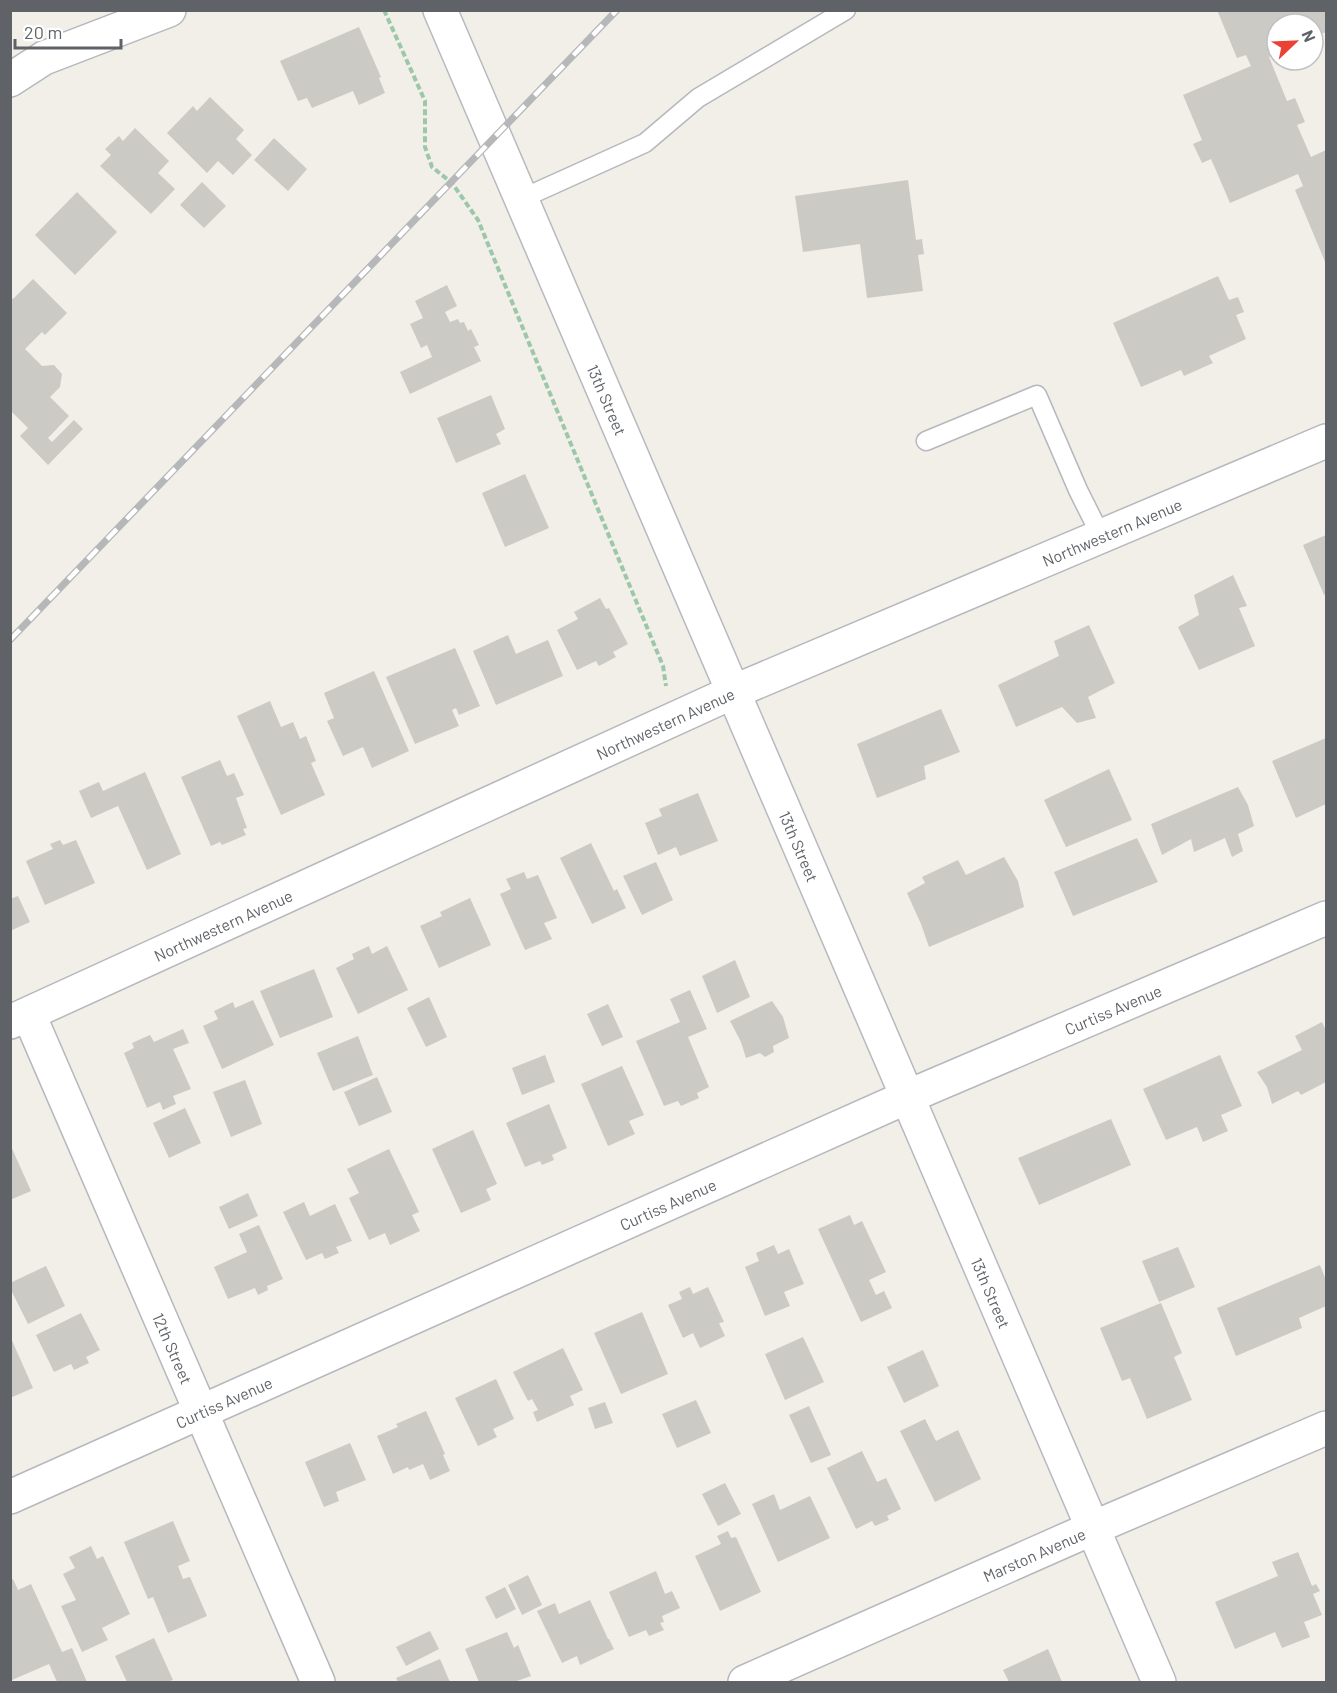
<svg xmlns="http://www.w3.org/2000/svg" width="1337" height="1693" viewBox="0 0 1337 1693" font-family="Barlow,sans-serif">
	<rect width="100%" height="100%" fill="#f1efe8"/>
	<!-- building -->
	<path fill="#cccac5" d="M1217,10H1326V32L1313,38V24H1277V54L1269,57L1287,101L1295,98L1305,122L1297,125L1311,157L1326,150V264L1295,190L1303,186L1298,174L1230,203L1211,159L1202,163L1193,144L1202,140L1183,95L1251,66L1246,55L1237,58Z
		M359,27L381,77L379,78L385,93L359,105L353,91L312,108L307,98L298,101L280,61Z
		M210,97L244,130L236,139L252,155L233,175L218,161L207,173L167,133L193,106L197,111Z
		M135,128L169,161L158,173L175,189L151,214L100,166L111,155L105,149L119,136L123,141Z
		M274,138L307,169L288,191L254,160Z
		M908,180L916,240L922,239L924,254L918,255L923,291L867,298L860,244L803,252L795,196Z
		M202,182L226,206L204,228L180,205Z
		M77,192L117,232L75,275L35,235Z
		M1218,276L1229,300L1238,297L1244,312L1236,315L1246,339L1209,356L1213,363L1184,376L1181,370L1141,387L1113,323Z
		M33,279L67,313L45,335L42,332L25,349L42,366L54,365L62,374L60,387L50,397L69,416L48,438L52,442L74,420L83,429L48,465L20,436L28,428L10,410V296L13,299Z
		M447,285L457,306L445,312L450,322L458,319L460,323L464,322L468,331L471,329L479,345L474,347L481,361L410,394L400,372L432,357L427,345L421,348L410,324L423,318L415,301Z
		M491,395L505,429L496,434L501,444L456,463L437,418Z
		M525,474L549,528L505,547L482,493Z
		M1326,535V594L1324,595L1303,545Z
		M1233,575L1247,606L1239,608L1255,646L1199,670L1178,627L1199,615L1194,595Z
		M600,598L606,609L609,608L628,644L613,652L616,657L599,666L596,661L577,670L557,630L578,619L574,612Z
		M1089,625L1115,683L1088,697L1096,718L1077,723L1062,707L1016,727L998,685L1059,656L1054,641Z
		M508,635L516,654L548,640L563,676L496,705L473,651Z
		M455,648L480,706L459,715L456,708L452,710L459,726L415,744L386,677Z
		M374,671L409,751L372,768L363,747L343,756L327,721L334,718L324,693Z
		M270,701L281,727L293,722L300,739L306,736L316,761L311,763L325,795L281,815L237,716Z
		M941,709L960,752L924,766L926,779L877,798L857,744Z
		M1326,738V792L1325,793L1326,804L1296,818L1272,761Z
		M220,760L227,776L234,773L244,795L236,798L247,828L243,829L246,835L222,845L220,842L211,846L181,777Z
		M1109,769L1132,820L1066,847L1044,800Z
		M145,772L181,854L147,870L118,806L91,818L79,791L99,782L103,791Z
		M1238,787L1248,805L1254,826L1238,834L1243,851L1232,857L1225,838L1194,852L1191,839L1162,855L1151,824Z
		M698,793L718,841L680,856L676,847L658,855L645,823L662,816L659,809Z
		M1137,838L1158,882L1073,916L1054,872Z
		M60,840L63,845L76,840L95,883L45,905L26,861L53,849L50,844Z
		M591,843L614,891L617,889L626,908L592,924L560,858Z
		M1004,857L1018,881L1024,907L929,947L921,924L907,893L925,883L922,877L958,860L966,875Z
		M656,862L673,900L642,915L623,876Z
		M524,872L527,879L538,875L557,918L544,923L552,939L525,950L500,894L511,889L506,879Z
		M18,896L30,922L10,931V899Z
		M470,898L491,945L439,968L420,926L442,916L440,912Z
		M369,946L372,954L387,946L408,990L358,1014L336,968L354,959L352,954Z
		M735,960L750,997L717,1013L702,976Z
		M314,969L333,1017L280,1038L260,991Z
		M690,990L707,1029L688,1037L709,1087L697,1093L699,1098L681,1106L678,1101L664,1106L636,1041L680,1022L670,999Z
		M429,997L447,1037L426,1047L407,1008Z
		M253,1000L274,1045L222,1069L203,1026L218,1019L214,1011L233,1002L235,1008Z
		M772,1001L783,1017L789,1038L773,1046L774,1052L765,1057L760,1053L746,1058L741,1042L730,1021Z
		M608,1004L623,1037L602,1046L587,1014Z
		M1322,1022L1326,1031V1082L1301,1095L1298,1091L1272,1104L1267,1087L1257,1072L1302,1050L1295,1036Z
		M183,1029L189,1043L173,1049L191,1089L173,1096L176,1104L163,1110L160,1102L147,1108L124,1053L134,1048L132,1043L150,1035L154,1042Z
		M358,1036L373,1075L333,1091L317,1053Z
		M545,1055L555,1082L522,1095L512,1068Z
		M1220,1055L1242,1106L1221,1115L1228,1131L1203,1142L1197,1127L1166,1140L1143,1089Z
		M622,1066L644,1115L629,1121L635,1134L608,1146L581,1084Z
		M377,1077L392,1112L359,1126L344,1092Z
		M245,1080L262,1124L231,1137L213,1092Z
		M549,1104L567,1148L552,1155L554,1160L542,1165L540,1161L525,1167L506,1123Z
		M185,1108L201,1143L169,1158L153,1123Z
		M1111,1119L1131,1165L1039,1205L1018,1158Z
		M473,1130L497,1184L486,1189L491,1200L461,1213L432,1149Z
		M10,1144L31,1191L10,1200Z
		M389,1149L419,1212L412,1215L420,1231L390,1245L385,1233L369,1240L349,1198L359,1193L347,1169Z
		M248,1193L258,1216L229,1229L219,1207Z
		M304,1202L310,1216L335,1204L352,1241L336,1247L339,1253L325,1259L322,1253L306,1260L283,1212Z
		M850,1215L854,1225L862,1221L886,1272L869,1280L876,1295L884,1291L892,1308L861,1322L818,1229Z
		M259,1225L283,1279L267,1286L268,1290L258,1295L255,1288L228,1299L214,1267L247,1252L239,1234Z
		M774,1245L778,1254L789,1249L804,1284L784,1292L790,1306L765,1316L745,1267L759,1261L756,1253Z
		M1178,1247L1195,1287L1159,1302L1142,1261Z
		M1320,1265L1326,1280V1306L1299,1318L1302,1328L1236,1356L1217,1308Z
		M46,1266L65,1306L28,1324L10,1288V1283Z
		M690,1287L693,1294L708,1287L724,1322L719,1323L725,1336L700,1348L693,1333L683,1338L668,1305L682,1299L679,1292Z
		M1161,1303L1182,1353L1174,1357L1192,1400L1147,1419L1130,1378L1122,1381L1100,1328Z
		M642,1312L668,1374L621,1394L594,1333Z
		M81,1313L100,1350L86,1357L89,1363L74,1370L71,1364L54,1372L36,1335Z
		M10,1336L33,1388L10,1398Z
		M803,1337L824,1382L785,1400L765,1354Z
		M563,1348L583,1390L570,1396L574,1405L537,1422L533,1412L538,1410L532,1399L528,1401L513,1372Z
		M923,1350L939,1386L904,1403L887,1367Z
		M496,1379L514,1419L493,1429L497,1437L478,1446L455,1398Z
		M696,1400L711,1433L677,1448L662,1414Z
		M605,1402L613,1423L595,1429L588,1408Z
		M809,1406L831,1455L811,1463L789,1415Z
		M426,1411L445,1454L443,1455L450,1471L430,1480L423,1464L409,1470L408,1467L393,1474L377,1436L398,1427L396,1424Z
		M925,1419L936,1441L958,1430L981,1479L935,1502L900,1431Z
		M350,1443L366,1480L336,1492L339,1501L324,1507L305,1462Z
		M862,1451L877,1482L886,1478L901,1509L887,1516L889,1520L875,1526L872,1521L856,1529L827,1468Z
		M725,1483L741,1514L718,1526L702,1494Z
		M774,1494L780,1510L810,1496L830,1538L778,1562L752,1504Z
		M173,1521L190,1561L178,1566L183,1579L190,1577L207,1616L168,1633L153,1597L148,1599L124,1542Z
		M728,1531L731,1538L736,1537L761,1592L720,1611L695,1556L721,1544L717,1536Z
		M91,1546L97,1559L103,1556L130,1614L102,1628L108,1640L82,1652L61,1606L76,1600L63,1574L75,1568L69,1557Z
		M1298,1552L1312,1586L1316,1584L1320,1591L1313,1594L1322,1615L1304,1622L1310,1637L1282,1648L1275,1632L1235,1649L1215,1602L1278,1576L1272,1562Z
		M656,1571L665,1594L672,1591L680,1608L662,1616L664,1622L660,1623L664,1630L649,1636L646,1630L629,1637L609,1592Z
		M528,1575L542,1605L522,1615L508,1585Z
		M13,1579L18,1590L31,1584L62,1652L72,1648L87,1682H57L49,1664L12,1680L10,1580Z
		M505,1587L516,1609L496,1619L485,1597Z
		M590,1600L608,1639H609L614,1649L580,1665L577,1656L562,1663L537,1611L555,1603L559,1614Z
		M430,1631L439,1649L406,1666L396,1647Z
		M507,1632L514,1648L518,1645L531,1676L514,1682H479L465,1649Z
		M154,1638L173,1680L167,1682H127L115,1656Z
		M1048,1649L1062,1682H1009L1003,1670Z
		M440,1659L450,1682H398L396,1678Z"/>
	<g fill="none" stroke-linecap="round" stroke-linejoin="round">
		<!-- service casing -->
		<g stroke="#b5b8bc" stroke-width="21">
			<path id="service" d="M521,199L645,143L698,98L846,10
				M926,441L1037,395L1078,490L1101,536"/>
		</g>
		<!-- minor casing -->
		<g stroke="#b5b8bc" stroke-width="36">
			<g id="minor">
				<path d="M10,80L44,58L169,10"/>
				<path id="s1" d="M29,1015L318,1682"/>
				<path id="s2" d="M10,1497L907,1097L1326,918"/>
				<path id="s3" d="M745,1682L1093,1528L1326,1428"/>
			</g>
		</g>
		<!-- tertiary casing -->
		<g stroke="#b5b8bc" stroke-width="36">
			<g id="tertiary">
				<path id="s4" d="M10,1022L733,692L1326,441"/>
			</g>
		</g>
		<!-- secondary casing -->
		<g stroke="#b6babf" stroke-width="36">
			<g id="secondary">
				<path id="s5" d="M440,10L1159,1682"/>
			</g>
		</g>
		<!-- path -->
		<path stroke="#9cc7a9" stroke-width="4" stroke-dasharray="6 3" stroke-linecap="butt" d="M384,10L425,101V147L432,167L452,183L478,220L663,666L666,686"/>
		<!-- service -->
		<use href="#service" stroke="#fff" stroke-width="18"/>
		<!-- minor -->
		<use href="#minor" stroke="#fff" stroke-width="33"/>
		<!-- tertiary -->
		<use href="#tertiary" stroke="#fff" stroke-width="33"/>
		<!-- secondary -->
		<use href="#secondary" stroke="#fff" stroke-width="33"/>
		<!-- rail casing -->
		<g stroke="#b6b7b8" stroke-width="7">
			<path id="rail" d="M10,640L617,10"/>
		</g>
		<!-- rail -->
		<use href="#rail" stroke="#fff" stroke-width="4.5" stroke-dasharray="14" stroke-linecap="butt"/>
	</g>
	<g text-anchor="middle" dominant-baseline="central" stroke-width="5" stroke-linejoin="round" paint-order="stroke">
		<!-- street labels -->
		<g font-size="16" fill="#5f6368" stroke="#fff">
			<text stroke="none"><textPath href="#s5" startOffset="424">13th Street</textPath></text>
			<text stroke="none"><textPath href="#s4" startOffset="1206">Northwestern Avenue</textPath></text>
			<text stroke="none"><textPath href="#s4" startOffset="720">Northwestern Avenue</textPath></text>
			<text stroke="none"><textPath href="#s5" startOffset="910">13th Street</textPath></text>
			<text stroke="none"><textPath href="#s4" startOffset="234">Northwestern Avenue</textPath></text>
			<text stroke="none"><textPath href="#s2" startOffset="1206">Curtiss Avenue</textPath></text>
			<text stroke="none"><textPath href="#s2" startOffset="720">Curtiss Avenue</textPath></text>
			<text stroke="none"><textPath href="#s5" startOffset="1396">13th Street</textPath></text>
			<text stroke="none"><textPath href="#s1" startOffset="363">12th Street</textPath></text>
			<text stroke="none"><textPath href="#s2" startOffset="234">Curtiss Avenue</textPath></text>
			<text stroke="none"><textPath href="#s3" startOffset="316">Marston Avenue</textPath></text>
		</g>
	</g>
	<!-- border -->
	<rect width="1337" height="1693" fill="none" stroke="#5f6368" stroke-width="24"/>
	<!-- north arrow -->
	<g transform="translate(1295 42) rotate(67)"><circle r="28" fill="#ffffff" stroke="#bfc1c3" stroke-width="1.5"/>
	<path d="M0-4.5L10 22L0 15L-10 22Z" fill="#ea4335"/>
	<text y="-9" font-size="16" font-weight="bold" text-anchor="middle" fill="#5f6368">N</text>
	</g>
	<!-- scale -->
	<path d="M15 39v9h106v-9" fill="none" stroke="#5f6368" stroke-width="3"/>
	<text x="24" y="39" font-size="18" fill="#5f6368" stroke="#ffffff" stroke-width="4.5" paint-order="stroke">20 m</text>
</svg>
